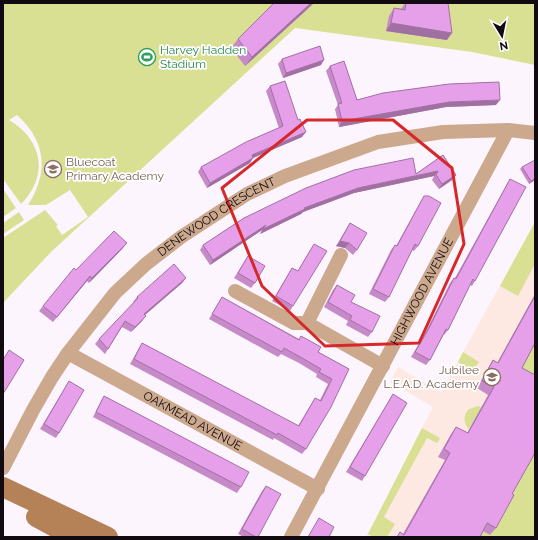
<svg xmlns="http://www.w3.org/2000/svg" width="538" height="540" viewBox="0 0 538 540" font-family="Raleway,sans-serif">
	<rect width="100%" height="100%" fill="#fdf5fd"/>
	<!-- education -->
	<path fill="#fde9e2" d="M535,222V469L498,537H366L433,407L390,382L398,367L441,392Z"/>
	<!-- green -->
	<path fill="#d9e094" d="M3,3H535V65L472,52L295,28L51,252L3,303V238L45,210L58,225L56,226L62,235L88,217L70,190L46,205H28C49,172 46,141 17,115L9,120C43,140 49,176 21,204L3,179Z
		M3,189L16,208L3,217Z
		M19,212L24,220L3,234V223Z
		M535,222V264L518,296L500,286Z
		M535,341V385L516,375Z
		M463,352L479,362L473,371L458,362Z
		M478,406L482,407L469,429C463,423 463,415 469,409Z
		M422,428L440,438L437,443L427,438L384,517L395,524L387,537H374L368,534Z
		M535,451V537H479L482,530L490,535Z"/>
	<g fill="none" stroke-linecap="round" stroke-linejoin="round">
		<!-- street -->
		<g stroke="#cca98d" stroke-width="14">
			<path d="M235,291L294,323H307L383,366"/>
			<path d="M307,323L341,255"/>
			<path id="s1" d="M68,353L318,489"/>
			<path id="s2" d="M3,468L33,410L52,377L68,353L115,293L146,264L181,237L247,194L285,176L378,142L443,132L508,130L535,133"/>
			<path id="s3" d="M291,537L508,130"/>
		</g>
		<!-- secondary -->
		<path stroke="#b58258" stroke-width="20" d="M3,487L108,537
			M36,517L73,537"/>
	</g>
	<!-- wall -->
	<path fill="#c68ac8" d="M314,3L245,66L231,48L238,39Z
		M405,3L447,40L386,31L389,16L394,8L401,9Z
		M282,59L321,65L283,78L278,64Z
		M330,66L357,100L496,105L446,107L339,127L335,109L338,105L326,71Z
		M270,86L302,137L253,158L250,163L207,188L198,172L201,167L279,128L266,91Z
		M443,155L456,175L452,180L439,189L432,180L434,176L354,193L303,212L301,214L260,234L262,230L210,265L200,250L203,245L244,218L416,174Z
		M522,167L535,180L529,184L520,169Z
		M510,179L475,281L472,286L470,285L448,330L444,335V334L430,360L426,365L411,357L424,335L450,283L454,278H455L507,184Z
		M424,196L418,246L414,251L412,250L389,297L385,302L369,294L391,250L395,245L396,246L421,201Z
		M350,223L357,250L353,255L345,248L336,246Z
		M314,244L293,306L290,311L272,301L292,268L298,271Z
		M123,248L89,283L87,281L53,322L39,311L43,306L76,270Z
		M248,256L255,283L251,288L234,278Z
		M186,278L182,283L145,315L142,321L131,332L122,327L105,354L95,344L99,339L134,303L133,302L137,297Z
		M337,285L351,302L372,332L368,337L346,325L348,321L324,307L333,290Z
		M535,294V343L522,368L512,494L496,528L490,535L483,531L480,537H397L400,532L403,534L445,460L438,457L451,434L456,427L467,433L488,395L477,388L488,368L493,360L497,363Z
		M222,297L299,339L301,336L318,352L349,369L306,449L302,454L274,438L273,440L130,364L139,348L142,343L298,426L315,398L320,400L328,384L316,377L317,374L299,363L281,354L278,357L209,319Z
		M69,381L59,433L56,438L40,429Z
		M393,394L365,476L362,481L346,472Z
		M104,396L241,487L237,493L93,417L101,401Z
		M266,486L258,537H244L238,534L262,491Z"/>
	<!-- shaded-wall -->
	<path fill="#a170a3" d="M311,3H314L245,66L252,57Z
		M391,23L452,33L447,40L386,31Z
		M324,60L321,65L283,78L286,73Z
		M500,100L496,105L446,107L339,127L342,121L449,102Z
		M306,132L302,137L253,158L250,163L207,188L210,183L252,155Z
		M438,171L434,176L354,193L303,212L301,214L260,234L263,229L304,208L358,188Z
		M456,175L452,180L439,189L442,184Z
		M535,179V180L529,184L531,181Z
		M266,225L262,230L210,265L213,260Z
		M340,241L349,243L345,248L336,246Z
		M127,243L123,248L89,283L92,278Z
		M90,276L87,281L53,322L57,317Z
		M186,278L182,283L140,319L144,314Z
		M146,316L142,321L131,332L135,327Z"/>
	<!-- building -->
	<path fill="#e6a0e9" stroke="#a170a3" d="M274,3H311L252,57L238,39Z
		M406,3H448L452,33L391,23L394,8L405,10Z
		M320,46L324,60L286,73L282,59Z
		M344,61L357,100L383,93L449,84L499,82L500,100L449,102L342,121L338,104L342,103L330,66Z
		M285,81L298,120L300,119L306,132L252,155L253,158L210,183L201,167L246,142L283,126L270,86Z
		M443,155L456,175L442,184L436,175L438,171L358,188L304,208L305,209L263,229L266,225L213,260L203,245L244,218L306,188L354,170L413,158L416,174Z
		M535,160V179L531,181L522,167Z
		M510,179L526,187L475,281L473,279L448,330L446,329L430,360L415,352L428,330L454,278L456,279Z
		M424,196H429L441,203L418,246L415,244L389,297L373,289L395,245L397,246Z
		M350,223L367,233L357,250L349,243L340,241Z
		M114,231L127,243L92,278L90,276L57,317L43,306L74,268L76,270Z
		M314,244L327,251L293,306L276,296L292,268L298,271Z
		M248,256L265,266L255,283L238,273Z
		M174,264L186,278L144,314L146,316L135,327L125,321L108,349L99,339L138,298L137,297Z
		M337,285L355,295L351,302L380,316L372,332L350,320L352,316L328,302Z
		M535,296V343L522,368L535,375V453L512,494L514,495L496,528L487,523L480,537H397L400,532L404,535L450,453L444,449L456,427L468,433L494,387L482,381L493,360L498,363Z
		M222,297L299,340L301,336L321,347L318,352L349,369L331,407L306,449L278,433L277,435L134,359L142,343L299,426L315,398L321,401L332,379L319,372L321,369L302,358L284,348L282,352L212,314Z
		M9,350L24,360L3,394V360Z
		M69,381L84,390L59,433L44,424Z
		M393,394L407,403L365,476L350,467Z
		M104,396L249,472L241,487L96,412Z
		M266,486L281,494L258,537H256L242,529Z
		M319,518L334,527L329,537H308Z"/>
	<!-- marked area -->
	<path fill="none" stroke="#d62828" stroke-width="3" stroke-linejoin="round" d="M307,120H393L452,168L464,244L419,343L325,346L262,286L222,188Z"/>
	<!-- icons -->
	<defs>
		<g id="stadium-ring" transform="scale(0.9)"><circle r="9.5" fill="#fff" stroke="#2e9e5b" stroke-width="1.5"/><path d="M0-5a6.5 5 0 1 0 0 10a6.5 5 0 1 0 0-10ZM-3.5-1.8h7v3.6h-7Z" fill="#2e9e5b"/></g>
		<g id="school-ring" transform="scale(0.9)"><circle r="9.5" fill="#fff" stroke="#8d6e63" stroke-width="1.5"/><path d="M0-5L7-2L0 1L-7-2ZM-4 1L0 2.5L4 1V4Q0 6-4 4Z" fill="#8d6e63"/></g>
	</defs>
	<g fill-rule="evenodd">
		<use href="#stadium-ring" x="147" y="57"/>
		<use href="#school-ring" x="53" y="169"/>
		<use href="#school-ring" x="492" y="377"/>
	</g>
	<g text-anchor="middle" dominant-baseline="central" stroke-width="3.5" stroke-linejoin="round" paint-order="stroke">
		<!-- leisure labels -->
		<g font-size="12" fill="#27864d" stroke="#fff" text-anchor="start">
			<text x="160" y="50">Harvey Hadden<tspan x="160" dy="14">Stadium</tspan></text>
		</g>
		<!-- education labels -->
		<g font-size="12" fill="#785e54" stroke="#fff" text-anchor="start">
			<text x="66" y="162">Bluecoat<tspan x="66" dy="14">Primary Academy</tspan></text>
			<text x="479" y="370" text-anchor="end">Jubilee<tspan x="479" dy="14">L.E.A.D. Academy</tspan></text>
		</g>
		<!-- street labels -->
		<g font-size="12" fill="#110a11" stroke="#fff">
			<text stroke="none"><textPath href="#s2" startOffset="336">DENEWOOD CRESCENT</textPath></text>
			<text stroke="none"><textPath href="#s3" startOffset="278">HIGHWOOD AVENUE</textPath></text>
			<text stroke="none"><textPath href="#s1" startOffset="142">OAKMEAD AVENUE</textPath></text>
		</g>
	</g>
	<!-- border -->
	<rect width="538" height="540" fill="none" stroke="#110a11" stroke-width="8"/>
	<!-- north arrow -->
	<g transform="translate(502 36) rotate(170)" stroke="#ffffff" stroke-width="3" paint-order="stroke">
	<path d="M0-3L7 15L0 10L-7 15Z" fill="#110a11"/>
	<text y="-6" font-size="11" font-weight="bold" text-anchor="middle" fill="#110a11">N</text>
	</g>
</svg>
